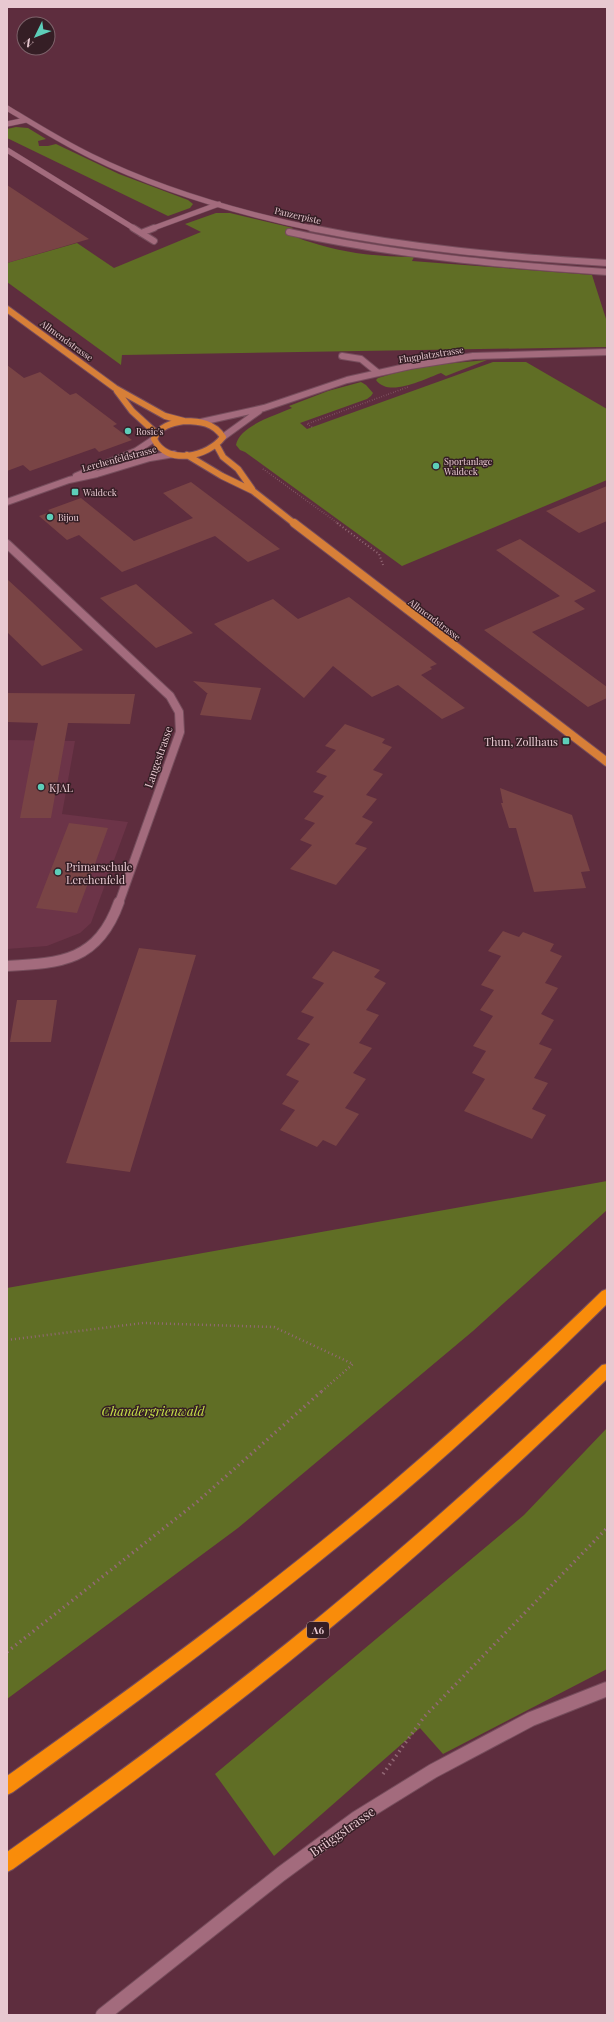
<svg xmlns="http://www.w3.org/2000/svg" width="614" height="2022" viewBox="0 0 614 2022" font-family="'Playfair Display',serif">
	<rect width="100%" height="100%" fill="#5e2d3e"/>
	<!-- built -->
	<path fill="#6c3448" d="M7,740L75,741L62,814L128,822L91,923L80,933L47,946L7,949Z"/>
	<!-- green -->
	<path fill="#606e25" d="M16,127L28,128L46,139L38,141L39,146H48L56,144L119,174L188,200L193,204L190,208L168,216L7,138V129Z
		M216,213H230L293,228L287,233C295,236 302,240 310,242C343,253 379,257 414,257L412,261L592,275L607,322V347L122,355L121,365L7,282V263L77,243L114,268L201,232L185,224Z
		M487,360L446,376L441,373C424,379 389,398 376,380L378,378C412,367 451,363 487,360Z
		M493,362H526L607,409V480L402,566L245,452L240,450L236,445C239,426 276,415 292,408L289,406L328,391L361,382L366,385L373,393L371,396L367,399L300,423L307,429Z
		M607,1181V1210L473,1331L238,1528L7,1699V1288Z
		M607,1428V1669L443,1754L420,1728L274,1856L215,1774L524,1515Z"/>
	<!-- building -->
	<path fill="#794445" d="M7,185L89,239L7,263Z
		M7,365L24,378L40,372L70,395L76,393L117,424L113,426L132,440L99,452L95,448L30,471L23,465L7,471Z
		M191,482L280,549L248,562L215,536L122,572L79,535L67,540L39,516L50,512L48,510L81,498L134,541L193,518L163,493Z
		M607,486V521L579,533L546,511Z
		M520,539L596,591L574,601L585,609L532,632L607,687V698L588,707L484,630L560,596L496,550Z
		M7,579L32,602L83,650L42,666L7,632Z
		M136,584L164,608L193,633L156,648L100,598Z
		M349,597L437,664L430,667L432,669L421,675L465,708L442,719L398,685L372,697L333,666L304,698L214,624L273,599L298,619Z
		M193,681L261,688L251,720L200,715L207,694H208Z
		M7,693L135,694L130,724L68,723L51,818H20L38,723L7,722Z
		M345,724L385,739L382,743L392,747L373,770L383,774L366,795L377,799L362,817L373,822L355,844L367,848L336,885L290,869L312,845L300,840L315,823L304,819L324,796L313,792L327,776L316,772L336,750L325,746Z
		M500,788L572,815L590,871L581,872L586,888L534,892L516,828H509L501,803H503Z
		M69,823L108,828L77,913L36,908Z
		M503,931L519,937L523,932L554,944L550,951L562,956L545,983L558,988L541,1014L554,1020L539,1044L552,1049L534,1078L548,1083L532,1109L546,1115L532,1139L464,1111L485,1079L472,1073L486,1051L473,1046L493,1016L480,1010L494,990L481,985L501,956L488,951Z
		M139,948L196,955L130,1172L66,1163Z
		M333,951L380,970L374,977L386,983L366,1010L379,1015L359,1043L372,1048L353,1073L366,1079L345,1108L359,1114L336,1146L323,1140L317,1147L280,1130L295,1110L282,1104L299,1081L286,1075L310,1044L297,1039L314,1017L301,1012L324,983L312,978Z
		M17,1000H57L51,1042H10Z"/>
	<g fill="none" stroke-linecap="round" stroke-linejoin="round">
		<!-- minor-far4 casing -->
		<g stroke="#764d5c" stroke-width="6">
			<path id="minor-far4" d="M7,108C35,125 62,142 91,156C162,191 239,213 316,229
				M7,124L26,120
				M7,150L135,229
				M151,229L219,204"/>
		</g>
		<!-- minor-far3 casing -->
		<g stroke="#764d5c" stroke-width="8">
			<path id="minor-far3" d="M133,228L154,241
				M311,228C409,248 507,257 607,263
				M289,232C394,255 500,265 607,272
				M141,233L154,228
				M342,356L361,359L377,372
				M201,422L264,408L347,380L410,366L473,356L607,352
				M223,437L259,411
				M76,476L136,451L154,439
				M7,502L69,480L97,474L150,458L174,454"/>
		</g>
		<!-- minor-far2 casing -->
		<g stroke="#764d5c" stroke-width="10">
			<path id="minor-far2" d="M7,544L170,696L179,712L180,732L119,903"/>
		</g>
		<!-- minor-far1 casing -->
		<g stroke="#764d5c" stroke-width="12">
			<path id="minor-far1" d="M7,966C62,963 98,961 119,902"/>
		</g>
		<!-- minor casing -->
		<g stroke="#764d5c" stroke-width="16">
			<path id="minor" d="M103,2015L281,1874L357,1818L433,1771L531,1719L607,1689"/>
		</g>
		<!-- major-far1 casing -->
		<g stroke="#764d5c" stroke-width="8">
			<path id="major-far1" d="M7,309L115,388L165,416L184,421
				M117,391L132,411L156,433
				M184,421C200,421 214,423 223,437C208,457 167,466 154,439C159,426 172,423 184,421Z
				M217,446L223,457L238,469L252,489
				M187,455L222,476L253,491L295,524"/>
		</g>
		<!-- major casing -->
		<g stroke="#764d5c" stroke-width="10">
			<path id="major" d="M294,523L607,762"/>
		</g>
		<!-- highway casing -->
		<g stroke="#764d5c" stroke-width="2">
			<path id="highway" d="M607,1289V1304C539,1371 470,1436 397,1498C273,1602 144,1698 13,1792L7,1795V1776C137,1684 267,1589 388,1486C462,1423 533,1358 602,1291Z
				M607,1364V1379C515,1468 421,1554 322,1635C222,1717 118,1794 13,1869L7,1872V1852C138,1760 266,1664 387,1560C461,1497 532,1432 602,1365Z"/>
		</g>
		<!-- path-far3 -->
		<path stroke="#936976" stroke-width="1.5" stroke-dasharray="0.5 2" stroke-linecap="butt" d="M312,427L307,424L408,387
			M263,469L339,524"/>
		<!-- path-far2 -->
		<path stroke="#936976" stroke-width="2" stroke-dasharray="1 2.5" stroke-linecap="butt" d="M337,523L379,554L383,565"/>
		<!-- path-far1 -->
		<path stroke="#936976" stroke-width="2.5" stroke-dasharray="1 3" stroke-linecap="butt" d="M7,1340L143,1323L274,1327L353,1364L321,1392"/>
		<!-- path -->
		<path stroke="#936976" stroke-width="3.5" stroke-dasharray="1.5 4" stroke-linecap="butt" d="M7,1652L197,1502L322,1391
			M383,1774L424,1717L607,1528"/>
		<!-- minor-far4 -->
		<use href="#minor-far4" stroke="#a36b7d" stroke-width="5"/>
		<!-- minor-far3 -->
		<use href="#minor-far3" stroke="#a36b7d" stroke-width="6"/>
		<!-- minor-far2 -->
		<use href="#minor-far2" stroke="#a36b7d" stroke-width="8"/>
		<!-- minor-far1 -->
		<use href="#minor-far1" stroke="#a36b7d" stroke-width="10"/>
		<!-- minor -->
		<use href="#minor" stroke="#a36b7d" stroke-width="14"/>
		<!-- major-far1 -->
		<use href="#major-far1" stroke="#d77f38" stroke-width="6"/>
		<!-- major -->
		<use href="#major" stroke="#d77f38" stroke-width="8"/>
		<!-- highway -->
		<use href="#highway" fill="#f98c0a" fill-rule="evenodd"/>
	</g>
	<!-- markers -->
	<g fill="#5dceb9" stroke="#351e25" stroke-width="1.5">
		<circle cx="128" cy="431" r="4"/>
		<circle cx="436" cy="466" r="4"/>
		<rect x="71" y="488" width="8" height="8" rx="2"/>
		<circle cx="50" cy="517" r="4"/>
		<rect x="562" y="737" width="8" height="8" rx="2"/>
		<circle cx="41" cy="787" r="4"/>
		<circle cx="58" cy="872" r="4"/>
	</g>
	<g text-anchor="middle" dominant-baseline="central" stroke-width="3" stroke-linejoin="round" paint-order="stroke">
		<!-- far-street labels -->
		<g font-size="9" fill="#e8c9d1" stroke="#351e25">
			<text transform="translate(298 215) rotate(13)">Panzerpiste</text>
			<text transform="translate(67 340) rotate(36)">Allmendstrasse</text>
			<text transform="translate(431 354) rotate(-9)">Flugplatzstrasse</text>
			<text transform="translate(119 458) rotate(-15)">Lerchenfeldstrasse</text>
			<text transform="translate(435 619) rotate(37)">Allmendstrasse</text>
		</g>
		<!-- far-poi labels -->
		<g font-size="9" fill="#e8c9d1" stroke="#351e25" text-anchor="start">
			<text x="136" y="431">Rosie's</text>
			<text x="444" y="461">Sportanlage<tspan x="444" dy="10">Waldeck</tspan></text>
			<text x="83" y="492">Waldeck</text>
			<text x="58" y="517">Bijou</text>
		</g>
		<!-- shield labels -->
		<rect fill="#351e25" stroke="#b2969d" stroke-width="1" x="307" y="1622" width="22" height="16" rx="3"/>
		<g font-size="10" font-weight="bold" fill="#e8c9d1">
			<text x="318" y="1630">A6</text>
		</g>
		<!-- poi labels -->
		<g font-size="11" fill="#e8c9d1" stroke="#351e25" text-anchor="start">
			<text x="558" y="741" text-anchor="end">Thun, Zollhaus</text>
			<text x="49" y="787">KJAL</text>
			<text x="66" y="866">Primarschule<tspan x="66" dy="13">Lerchenfeld</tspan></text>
		</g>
		<!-- street labels -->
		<g font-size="11" fill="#e8c9d1" stroke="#351e25">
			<text transform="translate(158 757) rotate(-71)">Langestrasse</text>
		</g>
		<!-- near-park labels -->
		<g font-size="13" font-style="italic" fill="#c6e248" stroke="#351e25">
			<text x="153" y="1410">Chandergrienwald</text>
		</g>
		<!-- near-street labels -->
		<g font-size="13" fill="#e8c9d1" stroke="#351e25">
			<text transform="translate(342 1831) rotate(-35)">Brüggstrasse</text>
		</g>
	</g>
	<!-- border -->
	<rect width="614" height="2022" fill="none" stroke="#e8c9d1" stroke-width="16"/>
	<!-- north arrow -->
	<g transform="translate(36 36) rotate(227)"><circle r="19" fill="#351e25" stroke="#7d626a"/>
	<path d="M0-3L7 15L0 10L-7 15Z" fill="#5dceb9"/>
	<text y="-6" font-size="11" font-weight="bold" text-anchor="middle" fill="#e8c9d1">N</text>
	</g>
</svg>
